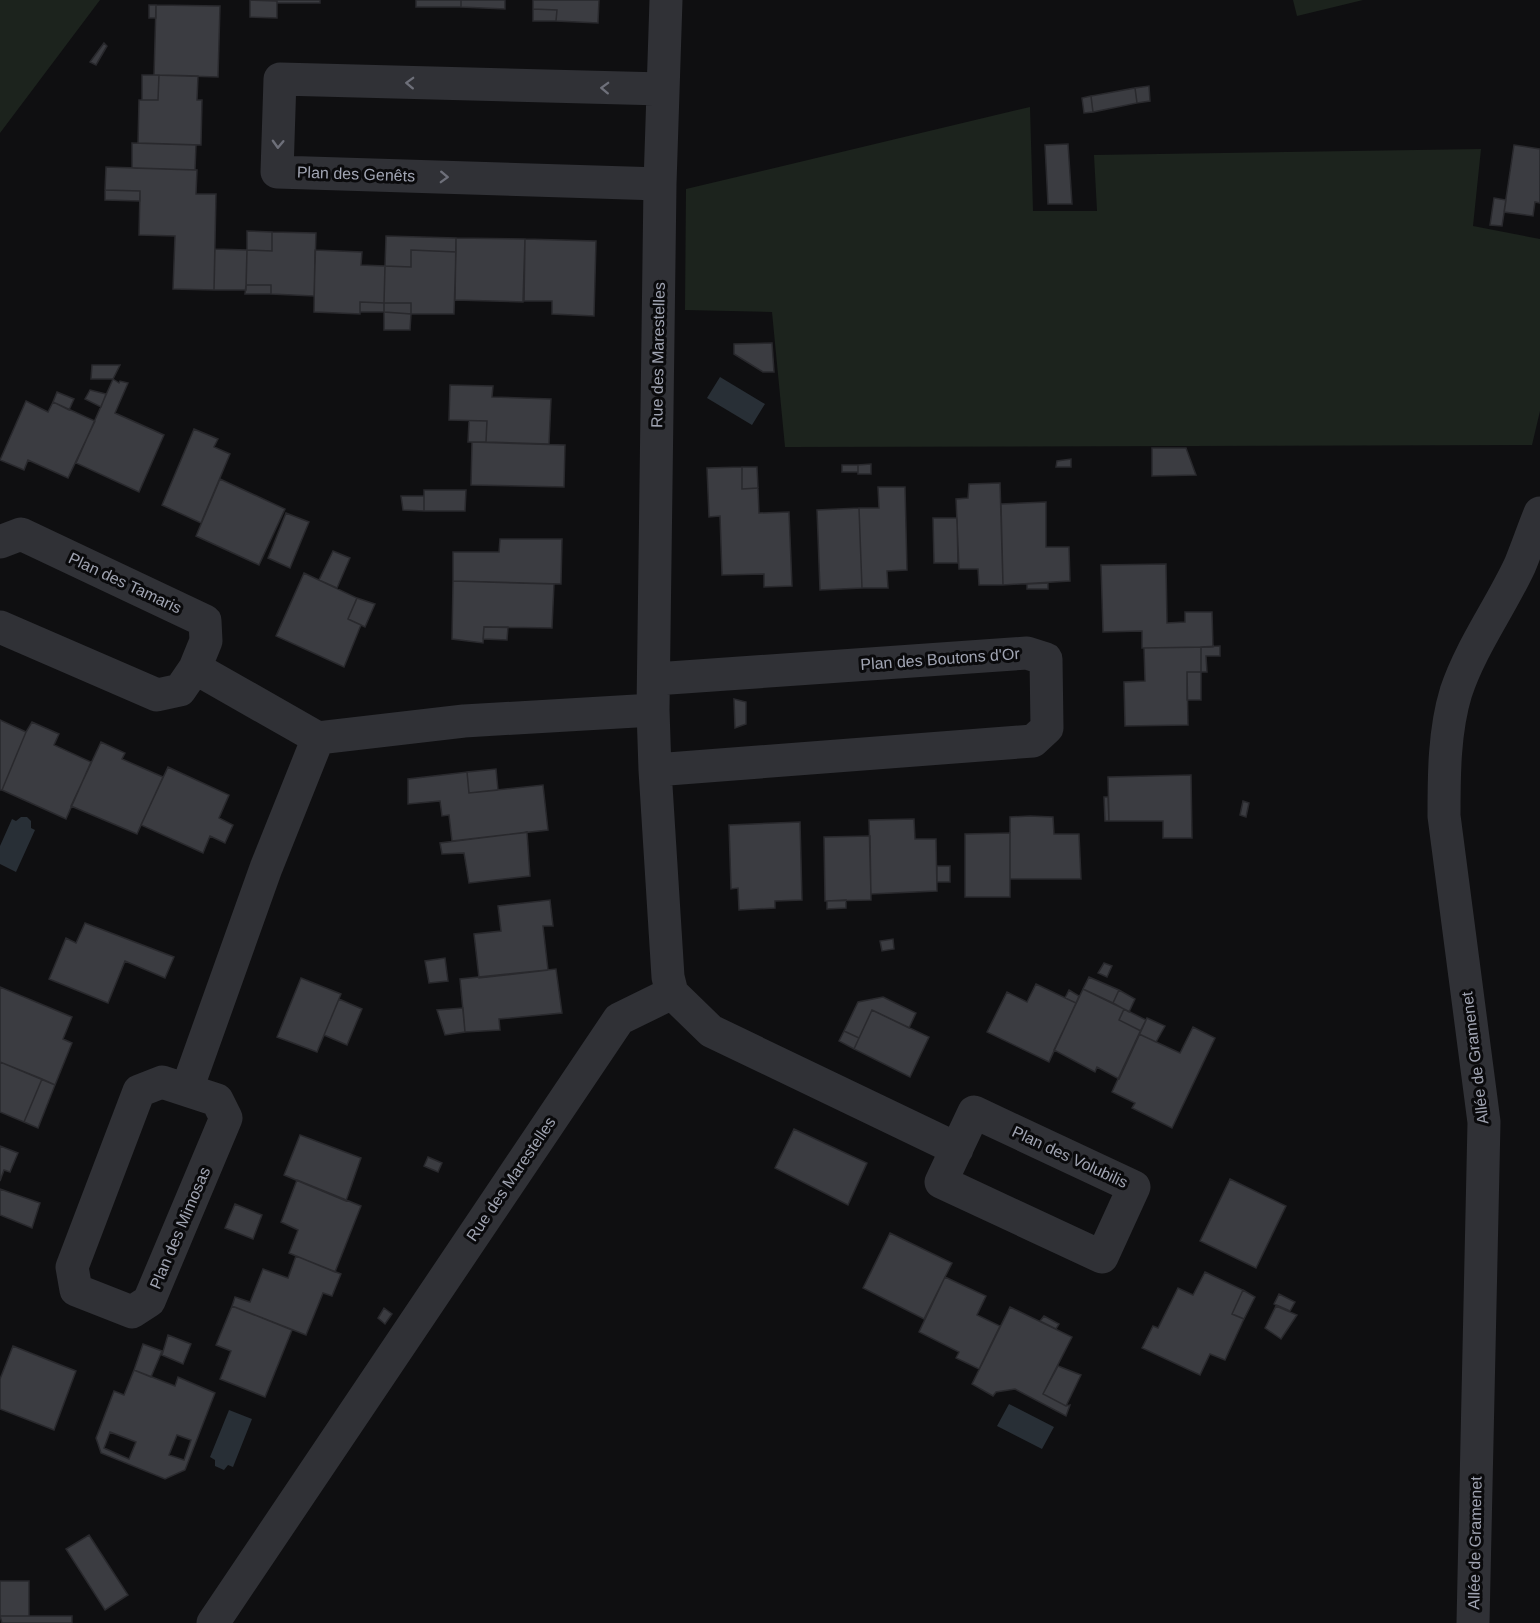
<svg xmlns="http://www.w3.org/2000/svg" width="1540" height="1623" viewBox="0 0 1540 1623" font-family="Helvetica,sans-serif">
	<rect width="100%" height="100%" fill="#0f0f11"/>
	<!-- green -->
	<path fill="#1c231d" d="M0,0H100L0,133Z
		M1293,0H1363L1297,16Z
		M1030,107L1033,211H1097L1094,155L1481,149L1473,226L1540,239V411L1532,445L785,447L772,312L685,310L686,189Z"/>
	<!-- water -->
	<path fill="#282f36" d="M720,377L765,404L752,425L707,398Z
		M21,817H27L31,821V828L35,830L16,872L0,864V846L12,819L16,821Z
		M1009,1404L1054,1427L1042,1449L997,1426Z
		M229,1410L252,1419L233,1467L228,1465L224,1470L215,1466V1460L210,1457Z"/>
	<!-- building -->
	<path fill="#3b3c41" stroke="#29292d" stroke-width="1.5" fill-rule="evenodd" d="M250,0L277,1V18L250,17Z
		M257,0H320V3H277V1Z
		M416,0H461V7H416Z
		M461,0H505V9L461,7Z
		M533,0H599L598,23L556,21L557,10L533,9Z
		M149,5H156V18H149Z
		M156,5L220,6L218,77L154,75Z
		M533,9L557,10L556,21H533Z
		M104,43L107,46L96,65L90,62Z
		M142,75H159L158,100H142Z
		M159,75L198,76L197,100H202L201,145L138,143L139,100H158Z
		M1149,86L1150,101L1137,103L1135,88Z
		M1135,88L1137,103L1093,112L1091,96Z
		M1091,96L1093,112L1084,113L1082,98Z
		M132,143L196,145L195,170L132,168Z
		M1068,144L1072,204H1048L1045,145Z
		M1514,145L1540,149V203L1535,202L1533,216L1504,212Z
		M106,167L197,170L196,194H216L214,290L173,289L175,236L139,235L140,191L105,190Z
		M105,190L140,191V201L105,200Z
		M1494,198L1506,200L1502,226L1490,225Z
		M247,231L272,232V251L247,250Z
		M272,232L316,233L314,296L271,294V285H246L247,250L272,251Z
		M386,236L456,238V252L411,250V267L385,266Z
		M456,238L525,239L523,302L455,300Z
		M525,239L596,241L594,316L552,314V301H524Z
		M215,249L247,250L246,290H214Z
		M315,250L362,252L361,265L385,266L384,303L360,302V314L314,312Z
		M411,250L456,252L454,314H411V303H384L385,266L411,267Z
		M246,285H271V294H245Z
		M360,302L384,303V312H360Z
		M384,303H411V314L384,312Z
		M384,312L411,314L410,330H384Z
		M772,343L774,372H763L734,354V344Z
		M92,365H120L113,379H91Z
		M113,379L119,383L120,381L128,383L115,413L164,435L139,492L76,463Z
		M450,385L493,386L492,397L551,399L549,444L486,442L487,421L449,420Z
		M90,390L106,394L101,407L85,399Z
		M57,392L74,399L69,410L53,402Z
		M26,401L48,412L53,402L95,421L68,478L28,460L24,470L0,460Z
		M469,421H487L486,442H468Z
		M194,429L218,439L214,447L230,454L201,523L162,505Z
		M472,442L565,445L564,487L471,485Z
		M1152,448H1186L1196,475L1152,476Z
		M1071,459V467H1056L1057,461Z
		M871,464V474H858V465Z
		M842,465H858V472H842Z
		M742,467V489L758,488L759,513L789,512L792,586L764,587V574L722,575L720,516L709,517L707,468Z
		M742,467H757L758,488L742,489Z
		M220,479L285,509L259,565L196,536Z
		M1000,483L1003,585H979L978,569H959L956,499L968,498L969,484Z
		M878,487H905L907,570L887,571L888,588H862L859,508H879Z
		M424,490H466L465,511H424Z
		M401,496H424V511L403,510Z
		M1046,502V547H1069L1070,581L1003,585L1001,504Z
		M859,508L862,588L820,590L817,510Z
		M286,513L309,522L290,568L268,558Z
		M933,518H957L958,563H934Z
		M500,539H562L561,584L453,581V552H499Z
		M333,551L350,558L337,588L319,580Z
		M1166,564L1167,623L1185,622V612H1212L1213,647L1142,648V631L1103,632L1101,565Z
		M304,573L357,598L348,619L361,625L344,667L276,636Z
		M453,581L554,584L552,628L484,627L483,643L452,639Z
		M1048,583V589H1027V584Z
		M357,598L375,604L365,627L348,619Z
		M484,627H508L507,640L483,639Z
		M1220,646V656H1206L1207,672H1201V647Z
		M1201,647V672H1187L1188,725L1125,726L1124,682L1145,681L1144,648Z
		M1187,672H1201V700H1187Z
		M734,699L746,702V724L735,728Z
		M0,720L26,732L2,790H0Z
		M32,722L59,734L54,745L91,762L66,819L2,790L26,732Z
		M101,742L125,753L122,759L163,777L137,834L71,806Z
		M168,767L229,795L219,818L233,825L225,843L210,836L203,853L141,825Z
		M496,769L498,790L469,793L467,772Z
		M467,772L469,793L543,785L548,830L452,841L449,815L442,816L440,801L408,804V779Z
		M1191,775L1192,838H1163V821H1109L1108,777Z
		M1104,797H1108L1109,821H1105Z
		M1243,801L1249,803L1246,817L1240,815Z
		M1030,816L1053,817L1054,834H1079L1081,879H1010V817Z
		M914,819L915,839H936L937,891L871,894L869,820Z
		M800,822L802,900L775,901V908L739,910L738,888L731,889L729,825Z
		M527,832L530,876L469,883L464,853L442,854L440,843Z
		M1010,833V897H965V834Z
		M870,836L871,900L825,901L824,837Z
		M937,866H950V882H937Z
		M550,900L553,926H543L548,970L479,978L474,934L501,931L498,906Z
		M846,900V908L827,909V901Z
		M85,923L174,957L165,978L125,961L108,1003L49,979L66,938L76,943Z
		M893,939L894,949L882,951L880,941Z
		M445,958L448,981L429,983L425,961Z
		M1104,963L1112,966L1107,977L1098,973Z
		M556,969L562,1013L499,1019L500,1030L465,1032L460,979Z
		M1089,977L1119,990L1113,1003L1083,989Z
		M301,978L341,994L317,1052L277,1037Z
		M1036,984L1076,1003L1049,1062L987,1032L1007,992L1027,1002Z
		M0,987L72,1017L63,1039L72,1043L55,1085L0,1062Z
		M1083,989L1124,1009L1119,1020L1141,1031L1119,1079L1097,1067L1095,1072L1054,1050Z
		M1069,990L1079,996L1076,1003L1065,998Z
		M1119,990L1135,999L1129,1012L1113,1003Z
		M883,997L916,1013L909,1028L872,1010L859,1038L844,1031L858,1002Z
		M339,999L362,1009L347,1045L324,1035Z
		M463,1008L465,1032L445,1035L437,1010Z
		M1124,1009L1146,1020L1141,1031L1119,1020Z
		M872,1010L929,1037L910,1077L854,1049Z
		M1147,1018L1165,1026L1156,1042L1139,1034Z
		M1193,1027L1215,1038L1172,1128L1132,1108L1135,1103L1112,1092L1139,1034L1180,1053Z
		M844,1031L859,1038L854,1049L839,1041Z
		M0,1062L42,1079L24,1122L0,1112Z
		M42,1079L55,1085L38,1128L24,1122Z
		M794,1129L867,1163L848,1205L775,1168Z
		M300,1135L361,1158L346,1201L284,1175Z
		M0,1146L18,1153L10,1172L4,1170L0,1181Z
		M428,1157L442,1163L438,1172L424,1166Z
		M1230,1179L1286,1206L1256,1268L1200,1241Z
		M297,1180L361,1206L335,1272L289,1253L298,1230L281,1222Z
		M0,1189L40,1203L32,1228L0,1215Z
		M235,1204L262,1215L253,1239L225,1228Z
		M890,1233L952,1263L924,1319L863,1288Z
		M296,1256L341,1274L332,1296L323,1293L306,1335L232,1306L235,1297L250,1302L263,1269L288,1278Z
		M1205,1272L1243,1290L1232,1314L1244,1319L1225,1360L1210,1354L1200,1375L1142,1348L1153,1326L1158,1328L1178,1288L1193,1295Z
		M945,1277L986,1296L977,1315L1000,1326L979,1369L956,1358L959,1352L919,1332Z
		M1243,1290L1255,1297L1244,1319L1232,1314Z
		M1279,1294L1295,1302L1290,1311L1274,1304Z
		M232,1306L292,1330L265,1397L220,1379L231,1351L216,1345Z
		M1276,1306L1297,1315L1281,1339L1265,1328Z
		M1010,1307L1072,1337L1043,1394L1066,1406L1070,1405L1066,1416L1015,1389L996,1392L993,1396L972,1384Z
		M384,1308L392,1314L385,1324L378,1318Z
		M1044,1316L1059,1324L1056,1329L1040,1321Z
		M168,1335L191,1344L183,1364L162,1355Z
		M143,1344L162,1351L151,1377L134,1370Z
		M13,1346L76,1371L54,1430L0,1409V1379Z
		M1058,1366L1081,1375L1066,1406L1043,1394Z
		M134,1370L175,1386L178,1377L215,1393L185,1470L165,1479L101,1453L96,1438L114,1391L124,1395ZM110,1432L136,1442L129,1459L104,1448ZM177,1435L191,1440L184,1460L169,1455Z
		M89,1535L128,1595L105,1610L66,1549Z
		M0,1581H29V1616H0Z
		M0,1616H72V1623H2Z"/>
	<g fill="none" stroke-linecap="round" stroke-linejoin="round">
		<!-- minor -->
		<path stroke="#303136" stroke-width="33" d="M660,184L277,172L280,79L663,89
			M0,542L21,534L205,621L206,641L195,668L180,690L157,695L0,627
			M195,668L318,738
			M655,679L1027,653L1046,659L1047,728L1033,741L655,770
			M318,738L464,721L653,710
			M672,993L711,1031L957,1149
			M162,1082L217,1100L226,1118L149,1301L132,1312L76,1290L72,1267L139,1091Z
			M187,1089L266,868L318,738
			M974,1112L1134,1187L1102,1257L941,1182Z
			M213,1623L619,1019L672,993L668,977L655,770L653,710L660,184L666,0
			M1473,1623L1484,1122L1444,816C1444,776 1444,731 1456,692C1471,647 1500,608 1520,565C1527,548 1533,530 1540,513"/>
	</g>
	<!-- one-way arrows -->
	<defs><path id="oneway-chevron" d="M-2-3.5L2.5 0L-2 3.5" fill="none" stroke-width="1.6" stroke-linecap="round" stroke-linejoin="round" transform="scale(1.5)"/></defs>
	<g stroke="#6e707a">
		<use href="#oneway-chevron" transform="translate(410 83) rotate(-178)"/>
		<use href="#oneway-chevron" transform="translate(605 88) rotate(-178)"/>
		<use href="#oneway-chevron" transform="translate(278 144) rotate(92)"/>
		<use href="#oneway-chevron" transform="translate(444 177) rotate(2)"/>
	</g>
	<g text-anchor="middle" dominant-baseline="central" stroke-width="6" stroke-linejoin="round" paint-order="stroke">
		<!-- street labels -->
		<g font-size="16" fill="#a0a4b2" stroke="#0a0a0c">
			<text transform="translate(356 174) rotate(2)">Plan des Genêts</text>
			<text transform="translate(658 355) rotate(-89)">Rue des Marestelles</text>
			<text transform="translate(125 583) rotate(25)">Plan des Tamaris</text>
			<text transform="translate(940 659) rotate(-4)">Plan des Boutons d'Or</text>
			<text transform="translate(1475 1058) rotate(-97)">Allée de Gramenet</text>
			<text transform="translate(1070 1157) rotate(25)">Plan des Volubilis</text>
			<text transform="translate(511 1179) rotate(-56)">Rue des Marestelles</text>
			<text transform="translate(180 1228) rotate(-67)">Plan des Mimosas</text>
			<text transform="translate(1475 1543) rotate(-89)">Allée de Gramenet</text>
		</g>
	</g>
</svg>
